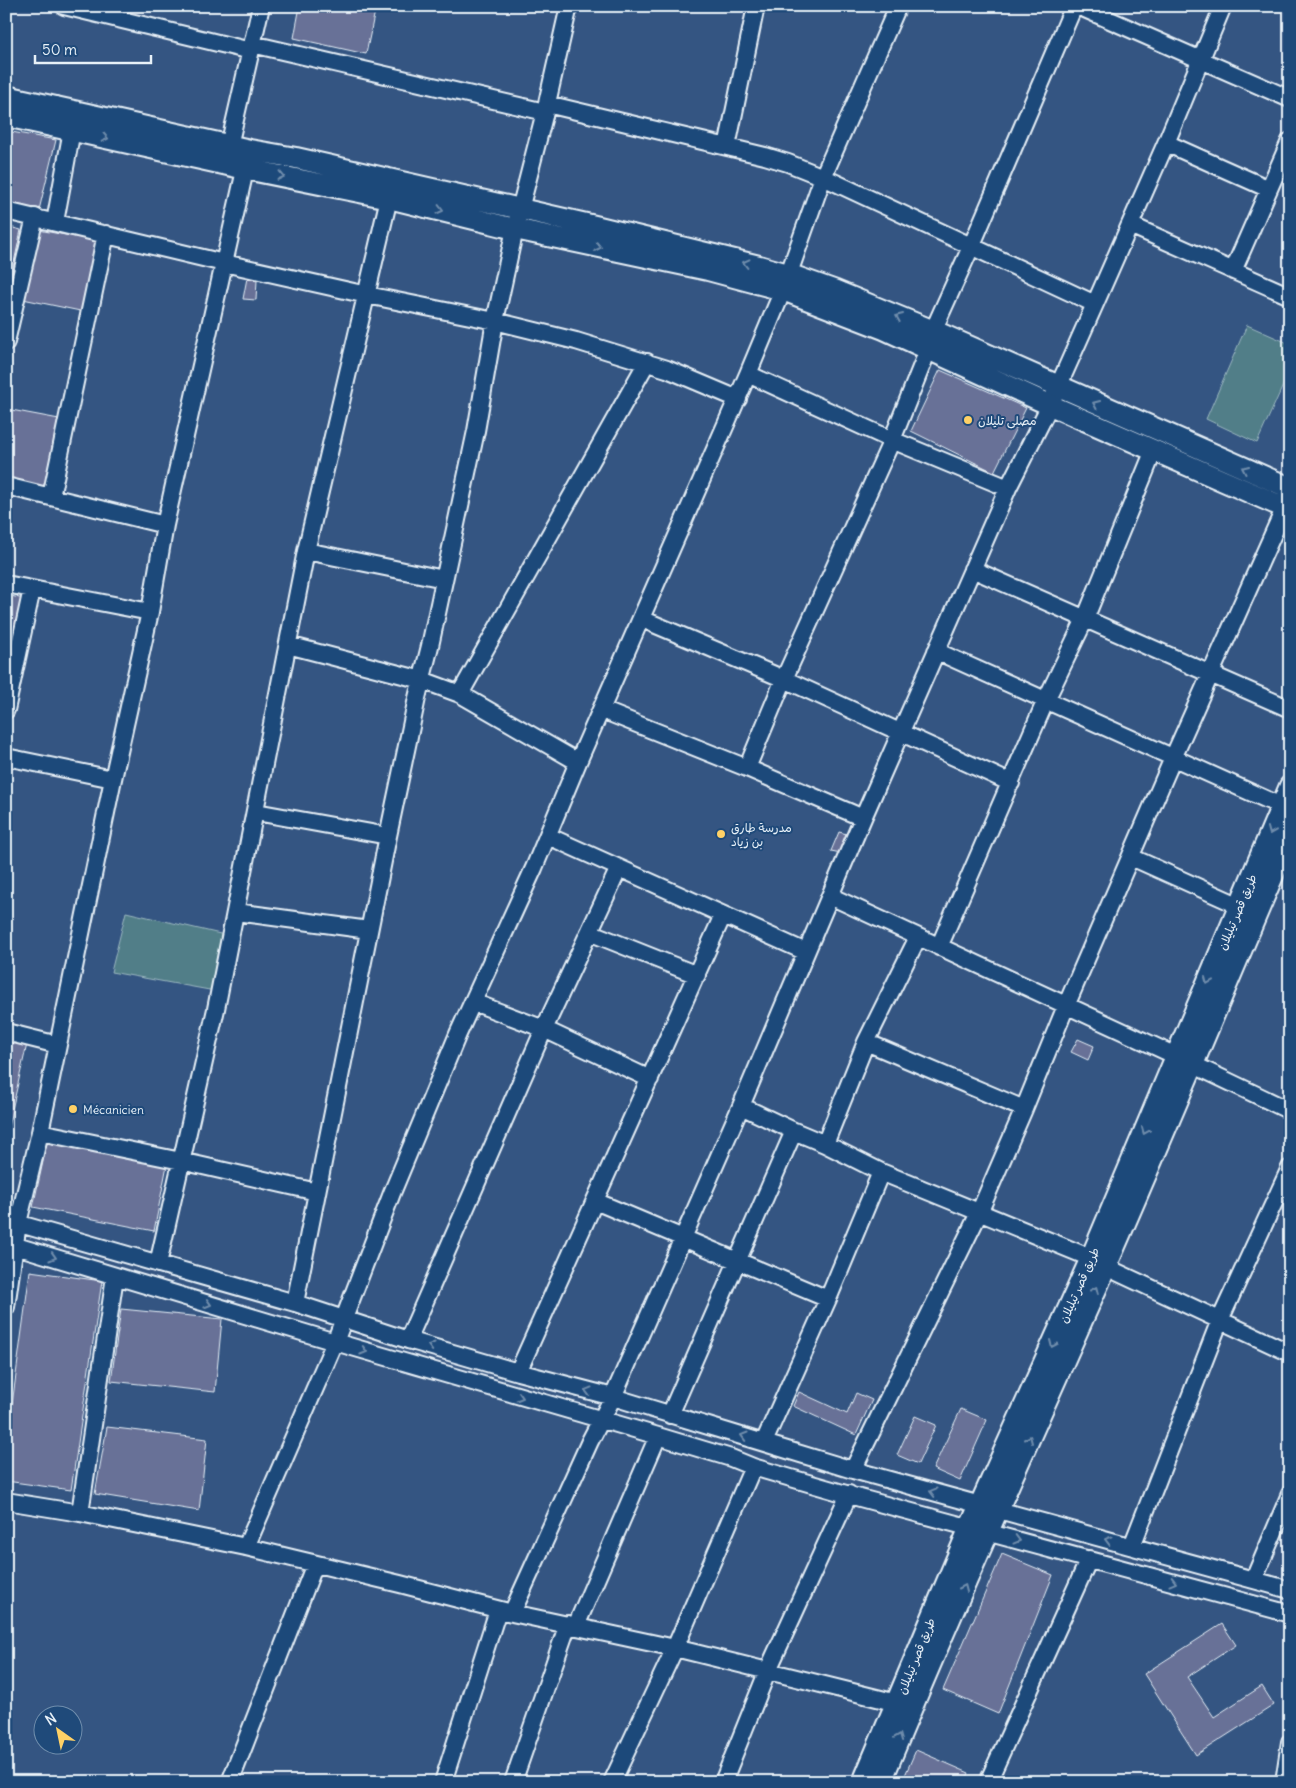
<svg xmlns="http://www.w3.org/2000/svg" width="1296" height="1788" viewBox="0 0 1296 1788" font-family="Delius,'Playpen Sans Arabic',sans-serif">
	<rect width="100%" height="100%" fill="#345582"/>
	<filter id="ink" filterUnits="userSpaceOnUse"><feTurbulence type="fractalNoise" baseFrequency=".02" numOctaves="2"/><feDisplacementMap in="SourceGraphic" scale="10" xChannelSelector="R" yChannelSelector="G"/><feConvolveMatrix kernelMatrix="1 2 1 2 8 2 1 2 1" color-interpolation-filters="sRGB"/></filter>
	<g filter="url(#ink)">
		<!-- green -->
		<path fill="#517e88" stroke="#9cb8c0" d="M1247,325L1290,344V370L1257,443L1206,419Z
			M126,912L229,936L215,991L111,972Z"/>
		<!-- building -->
		<path fill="#687197" stroke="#e8f1f8" d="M300,6H376L366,54L294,38Z
			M6,131L56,140L39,210L6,203Z
			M6,226L21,230L6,300Z
			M39,230L97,241L85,312L23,299Z
			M247,278L257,280L256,300L243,299Z
			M940,370L1026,408L994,472L911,431Z
			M6,409L59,419L44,489L6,481Z
			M6,595L24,599L9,666H6Z
			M839,832L847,834L841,853L831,851Z
			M1078,1039L1094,1046L1088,1060L1071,1052Z
			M6,1040L27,1044L6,1136Z
			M48,1139L167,1165L154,1231L33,1207Z
			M30,1271L102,1281L71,1490L6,1481V1449Z
			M121,1309L222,1319L215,1392L111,1381Z
			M799,1392L847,1414L856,1393L872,1400L856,1435L793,1406Z
			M961,1409L987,1420L960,1481L933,1469Z
			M915,1416L936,1425L918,1464L897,1455Z
			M107,1427L207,1439L199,1511L95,1494Z
			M1002,1554L1053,1575L998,1714L943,1690Z
			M1222,1624L1236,1645L1187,1677L1214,1717L1262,1686L1274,1705L1196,1755L1144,1674Z
			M916,1750L969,1773L965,1782H902Z"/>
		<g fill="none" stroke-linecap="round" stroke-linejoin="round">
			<!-- minor casing -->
			<g stroke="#e8f1f8" stroke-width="20">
				<path id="minor" d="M64,6L251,51
					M1078,6L1290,99
					M252,44L545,112
					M547,104L765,156L788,163L823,177L1095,304
					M1166,143L1269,189
					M229,146L261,6
					M727,147L756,6
					M6,211L224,263L367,295L495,321L576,341L667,369L738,399
					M55,222L72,130
					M1130,225L1290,296
					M1233,271L1290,141
					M6,342L35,217
					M748,374L892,440L1008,488
					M6,486L165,525
					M51,497L106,234
					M306,551L444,579
					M972,569L1290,709
					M6,584L150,612
					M642,619L784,679L1011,783
					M288,645L422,680L460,694L578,762
					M936,651L1281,806
					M460,694L647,362
					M6,710L32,589
					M602,710L747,768L863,818
					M6,757L113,779
					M747,768L784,679L892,440L928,350L933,331L971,247L1074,6
					M256,812L388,836
					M548,836L806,952
					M1131,857L1240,906
					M830,896L1176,1056
					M236,912L369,930
					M589,932L697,975
					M939,947L1046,700L1085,619L1154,450
					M473,1002L544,1029L650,1079
					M6,1032L58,1045
					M866,1042L1024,1109
					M1192,1064L1290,1111
					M741,1106L794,1131L825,1144L881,1172L1091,1258
					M40,1132L181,1161L317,1192
					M825,1144L866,1042L918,937
					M595,1201L828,1299
					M6,1220L295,1303L408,1340L518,1372L613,1397L853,1470L1290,1590
					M6,1243L335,1342L658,1436L731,1458L753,1467L860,1498L1290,1614
					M158,1264L216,1009L306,551L389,198
					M1106,1267L1290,1353
					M295,1303L388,836L417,698L430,646L476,431L495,321L515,229L545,112L569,6
					M6,1307L18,1223L40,1132L113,779L150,612L165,525L248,157
					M408,1340L544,1029L619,868
					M518,1372L723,915
					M670,1415L794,1131
					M764,1442L828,1299L881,1172
					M853,1470L979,1213L1024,1109L1066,1006L1173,758L1290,496
					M6,1501L80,1513L246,1547L400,1584L512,1613L675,1648L897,1703
					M80,1513L115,1276
					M1132,1546L1220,1320L1290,1168
					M246,1547L335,1342L392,1193L458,1034L534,868L578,762L748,374L783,290L823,177L898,6
					M1254,1579L1290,1494
					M512,1613L590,1441L613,1397L741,1106L863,818L1008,488L1050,405L1095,304L1166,143L1223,6
					M576,1626L658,1436
					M230,1782L315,1564
					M443,1782L498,1610
					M513,1782L568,1624
					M612,1782L675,1648L753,1467
					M723,1782L768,1670L849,1494
					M988,1782L1089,1559
					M1284,1782L1290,1742"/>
			</g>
			<!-- major casing -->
			<g stroke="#e8f1f8" stroke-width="24">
				<path id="major" d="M6,96L250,150L296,158L595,226L759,266L788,274L836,291L941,334L1290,488
					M6,116L246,169L389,198L515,229L708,270L783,290L884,329L1050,405L1290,510
					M863,1782L970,1527L1091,1258L1290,786
					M881,1782C952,1609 1029,1440 1105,1269C1168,1126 1228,980 1290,836"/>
			</g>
			<!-- minor -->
			<use href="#minor" stroke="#1f4a7a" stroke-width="16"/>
			<!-- major -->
			<use href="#major" stroke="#1f4a7a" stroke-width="20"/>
		</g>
		<!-- one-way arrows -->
		<defs><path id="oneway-chevron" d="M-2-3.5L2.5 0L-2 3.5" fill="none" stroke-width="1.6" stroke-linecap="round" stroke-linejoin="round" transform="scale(1.25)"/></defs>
		<g stroke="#6f8dac">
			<use href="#oneway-chevron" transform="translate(105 138) rotate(12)"/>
			<use href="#oneway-chevron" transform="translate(281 176) rotate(12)"/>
			<use href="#oneway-chevron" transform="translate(440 210) rotate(14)"/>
			<use href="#oneway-chevron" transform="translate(598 247) rotate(12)"/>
			<use href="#oneway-chevron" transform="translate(746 263) rotate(-166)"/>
			<use href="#oneway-chevron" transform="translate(899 317) rotate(-157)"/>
			<use href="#oneway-chevron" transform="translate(1096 404) rotate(-156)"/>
			<use href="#oneway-chevron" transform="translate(1245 469) rotate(-156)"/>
			<use href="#oneway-chevron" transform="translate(1271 831) rotate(112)"/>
			<use href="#oneway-chevron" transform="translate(1208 981) rotate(113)"/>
			<use href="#oneway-chevron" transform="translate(1145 1131) rotate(113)"/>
			<use href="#oneway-chevron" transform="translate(53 1257) rotate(17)"/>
			<use href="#oneway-chevron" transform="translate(1095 1290) rotate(-66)"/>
			<use href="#oneway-chevron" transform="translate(208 1304) rotate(17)"/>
			<use href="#oneway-chevron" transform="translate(1053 1344) rotate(114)"/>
			<use href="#oneway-chevron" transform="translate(431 1346) rotate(-164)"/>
			<use href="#oneway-chevron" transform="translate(364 1351) rotate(16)"/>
			<use href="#oneway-chevron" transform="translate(588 1391) rotate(-165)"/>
			<use href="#oneway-chevron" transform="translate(520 1397) rotate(16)"/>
			<use href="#oneway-chevron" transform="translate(744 1436) rotate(-164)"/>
			<use href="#oneway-chevron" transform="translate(1029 1439) rotate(-66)"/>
			<use href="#oneway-chevron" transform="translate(933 1492) rotate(-165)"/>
			<use href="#oneway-chevron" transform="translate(1017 1540) rotate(15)"/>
			<use href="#oneway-chevron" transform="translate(1108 1540) rotate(-165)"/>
			<use href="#oneway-chevron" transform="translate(1173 1582) rotate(15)"/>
			<use href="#oneway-chevron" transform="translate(964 1588) rotate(-66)"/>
			<use href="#oneway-chevron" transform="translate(899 1737) rotate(-68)"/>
		</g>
	</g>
	<!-- markers -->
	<g fill="#ffd166" stroke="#1f4a7a" stroke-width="2">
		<circle cx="968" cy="420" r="5"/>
		<circle cx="721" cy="834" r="5"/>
		<circle cx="73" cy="1109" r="5"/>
	</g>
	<g text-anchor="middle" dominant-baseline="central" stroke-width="4" stroke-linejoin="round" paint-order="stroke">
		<!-- poi labels -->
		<g font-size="12" fill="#e8f1f8" stroke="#1f4a7a" text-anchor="start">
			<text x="978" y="420">مصلى تليلان</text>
			<text x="731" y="827">مدرسة طارق<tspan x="731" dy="14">بن زياد</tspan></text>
			<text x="83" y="1109">Mécanicien</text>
		</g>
		<!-- street labels -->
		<g font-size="12" fill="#e8f1f8" stroke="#1f4a7a">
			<text transform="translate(1237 912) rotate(-67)">طريق قصر تيليلان</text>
			<text transform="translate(1079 1285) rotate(-66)">طريق قصر تيليلان</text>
			<text transform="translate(916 1656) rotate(-68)">طريق قصر تيليلان</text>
		</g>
	</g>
	<!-- margin -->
	<rect width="1296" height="1788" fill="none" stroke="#1f4a7a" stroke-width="25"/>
	<rect x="12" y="12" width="1271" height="1763" fill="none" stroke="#e8f1f8" stroke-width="2" filter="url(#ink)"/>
	<!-- north arrow -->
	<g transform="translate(58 1730) rotate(327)"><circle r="24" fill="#1f4a7a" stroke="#6f8dac"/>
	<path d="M0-4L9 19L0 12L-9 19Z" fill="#ffd166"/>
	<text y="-8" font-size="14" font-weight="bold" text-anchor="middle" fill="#e8f1f8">N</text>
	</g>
	<!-- scale -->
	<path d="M35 55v8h116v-8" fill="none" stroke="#e8f1f8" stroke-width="2.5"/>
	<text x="42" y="55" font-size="15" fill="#e8f1f8" stroke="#1f4a7a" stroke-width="4" paint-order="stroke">50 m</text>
</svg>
